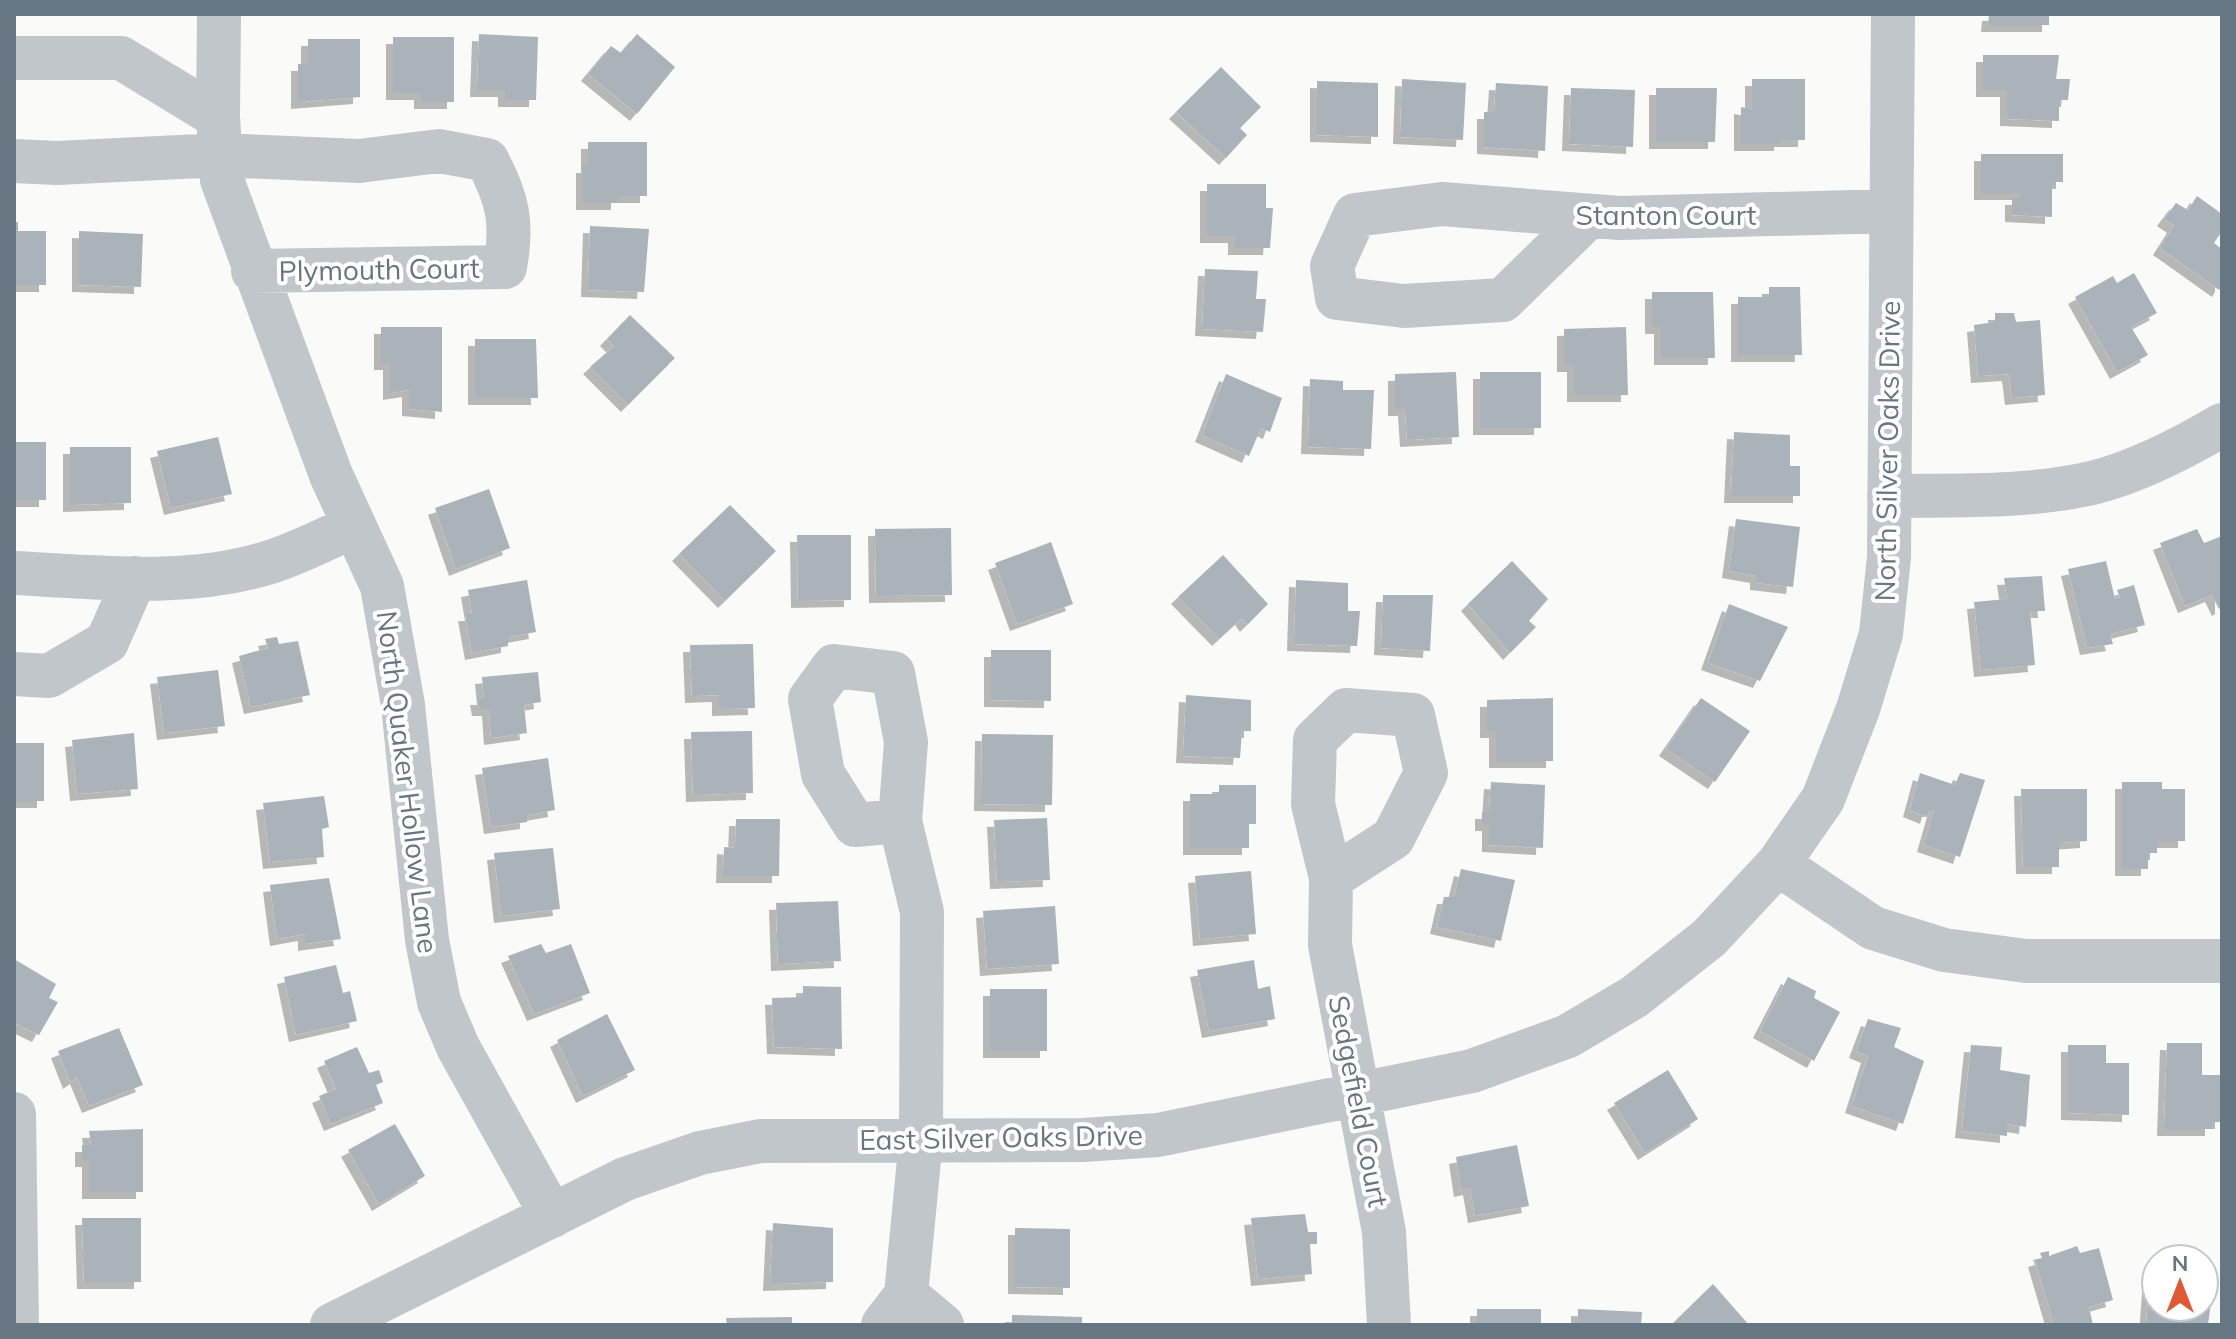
<svg xmlns="http://www.w3.org/2000/svg" width="2236" height="1339" viewBox="0 0 2236 1339" font-family="Mulish,sans-serif">
	<defs>
		<filter id="shadow"><feDropShadow dx="-7" dy="7" stdDeviation="0" flood-color="#0004"/></filter>
	</defs>
	<rect width="100%" height="100%" fill="#fafaf8"/>
	<!-- building -->
	<path fill="#aab3b9" filter="url(#shadow)" d="M1989,14H2049V25H1988Z
		M479,34L538,37L536,100H505V90H477Z
		M637,34L675,67L637,114L588,74L611,46L621,53Z
		M393,37H454V102H421V93H393Z
		M308,39H360V97L298,102V64H308Z
		M1983,55H2059L2056,79H2070L2068,100H2059V121L2007,119V90H1983Z
		M1221,67L1261,107L1240,128L1247,135L1226,158L1176,112Z
		M1402,79L1466,83L1463,140L1400,137Z
		M1752,79H1805V140H1781V144H1741V107L1752,109Z
		M1317,81L1378,83V137L1317,135Z
		M1496,83L1548,86L1545,151L1484,147V112H1494Z
		M1571,88L1635,90L1633,147L1569,144Z
		M1656,88H1717L1715,142H1656Z
		M588,142H647V196H618V203H583V166H588Z
		M1981,154H2063V182H2052V217L2012,215V198H2021V193H1981Z
		M1207,184H1266V208H1273L1270,248H1235V236H1207Z
		M2197,196L2222,214V231L2214,243L2222,249V285L2219,290L2160,248L2174,226L2164,219L2176,203L2188,210Z
		M14,222H18V231H46V285H14Z
		M590,226L649,229L644,292L588,290Z
		M79,231L143,234L141,287L79,285Z
		M1205,269L1258,271L1256,299H1266L1263,332L1202,329Z
		M2134,273L2157,313L2131,327L2148,355L2117,372L2075,297L2113,276L2117,283Z
		M1769,287H1800L1802,355H1738V297H1769Z
		M1652,292H1713L1715,358H1661V327H1652Z
		M1995,313H2014L2016,322L2040,320L2045,395L2012,398L2009,374L1978,376L1974,325L1995,322Z
		M630,315L675,358L628,405L590,367L614,346L607,339Z
		M381,327H442V412L409,409V390L390,393V363H381Z
		M1626,327L1628,395H1574V365H1564V329Z
		M475,339H536L538,398H475Z
		M1456,372L1459,437L1407,440L1405,409H1395V374Z
		M1480,372H1541V428H1480Z
		M1226,374L1282,398L1270,432L1261,428L1249,456L1202,435Z
		M1310,379L1343,381V390H1374L1371,449L1308,447Z
		M1734,432L1790,435V466H1800V496H1731Z
		M218,437L232,494L171,508L157,451Z
		M14,442H46V500H14Z
		M70,447H131V503L70,505Z
		M489,489L510,548L456,569L435,508Z
		M730,505L776,551L725,601L679,554Z
		M1736,519L1800,527L1793,587L1757,583V576L1729,571Z
		M951,528L952,595L876,596L875,529Z
		M2197,529L2204,543L2222,536V607L2219,609L2212,595L2185,606L2160,543Z
		M797,535H851V600L798,601Z
		M1051,542L1073,604L1017,624L995,563Z
		M1223,555L1268,604L1247,625L1242,618L1219,639L1178,597Z
		M1512,561L1548,599L1529,621L1536,627L1510,653L1468,604Z
		M2106,561L2115,599L2120,597L2117,590L2134,585L2145,625L2110,634L2113,644L2087,648L2068,569Z
		M2042,576L2045,611H2030L2035,665L1981,670L1974,602L2007,599L2004,578Z
		M527,580L536,632L508,637V646L472,653L465,614H472L468,590Z
		M1296,580L1348,583V611H1360L1357,646L1294,644Z
		M1383,595H1433L1430,651L1381,648Z
		M1729,604L1788,627L1760,681L1708,663Z
		M277,637L279,644L298,641L310,695L251,707L239,656L268,648L265,639Z
		M753,644L755,708L719,709V695L692,696L690,645Z
		M991,650H1051V701L991,700Z
		M218,670L225,726L164,733L157,677Z
		M538,672L541,702L524,705L527,733L491,738L489,709H479L477,698H484L482,677Z
		M1186,695L1251,700V731H1242L1240,758L1183,756Z
		M1553,698V761H1496V731H1487V700Z
		M1701,698L1750,731L1715,782L1666,749Z
		M752,731L753,793L693,795L691,732Z
		M134,733L138,789L77,794L72,740Z
		M982,734L1053,735L1052,805L981,804Z
		M14,743H44V801H14Z
		M548,758L555,810L527,815V822L491,827L482,768Z
		M1920,773L1955,785L1960,773L1985,780L1960,857L1924,845L1934,810H1929L1927,817L1910,810Z
		M1491,782L1545,785L1543,848L1489,845V824H1482V812H1489Z
		M2122,782H2162V789H2185V841H2157V853H2148V869H2122Z
		M1219,785H1256V824H1249V848H1190V794H1219Z
		M2021,789H2087V841L2059,843V867H2023Z
		M324,796L329,827L322,829L324,857L270,862L263,803Z
		M1047,818L1050,880L997,882L994,820Z
		M736,819H780L779,876H723L724,847L735,848Z
		M553,848L560,909L501,916L494,853Z
		M1461,869L1515,880L1501,941L1437,927L1444,897H1454Z
		M1251,871L1256,934L1200,939L1195,876Z
		M329,878L341,939L305,944V934L277,939L270,885Z
		M838,901L841,961L778,964L776,903Z
		M1055,906L1059,964L987,969L983,911Z
		M541,944L546,953L571,944L590,993L534,1014L508,956Z
		M14,959L56,984L49,998L58,1002L39,1035L14,1023Z
		M1254,960L1258,989L1270,986L1275,1019L1209,1031L1197,970Z
		M336,965L343,993L350,991L357,1021L296,1035L284,977Z
		M1788,977L1816,991L1814,998L1840,1012L1814,1061L1760,1031Z
		M803,986L841,987L842,1049L774,1047L772,998L803,997Z
		M990,989H1047V1051H990Z
		M607,1014L635,1070L583,1096L557,1040Z
		M1868,1019L1901,1028L1894,1047L1924,1061L1903,1124L1852,1106L1868,1056L1856,1051Z
		M119,1028L143,1085L89,1106L77,1077L70,1082L58,1051Z
		M2167,1043H2202V1075H2222V1122H2212V1129H2164Z
		M1971,1045L2002,1047L2000,1070L2030,1075L2026,1127L2007,1124V1136L1962,1131Z
		M2068,1045H2106V1063H2129V1115L2068,1113Z
		M357,1047L369,1073L379,1070L383,1082L376,1085L383,1103L331,1124L319,1096L336,1089L324,1061Z
		M1668,1070L1698,1119L1645,1153L1614,1103Z
		M395,1124L425,1176L379,1204L348,1150Z
		M143,1129V1192H89V1160H82V1145H91L89,1131Z
		M1517,1145L1529,1206L1475,1216L1470,1188L1461,1190L1456,1157Z
		M1305,1214L1308,1232H1317V1244H1310L1312,1274L1258,1279L1251,1218Z
		M82,1218H141V1282H84Z
		M773,1223L833,1228V1282L770,1284Z
		M1015,1228L1070,1229V1288L1015,1287Z
		M2077,1246L2080,1253L2099,1248L2113,1300L2089,1307L2093,1325H2054L2035,1260L2042,1258L2040,1253L2049,1251V1256Z
		M2150,1274L2156,1275V1307H2204V1278L2214,1279L2208,1325H2146Z
		M1713,1284L1749,1325H1671Z
		M1477,1309H1541V1325H1477Z
		M1578,1309L1642,1312L1641,1325H1578Z
		M1012,1315L1082,1317V1325H1012Z
		M792,1317V1325H727L726,1318Z"/>
	<g fill="none" stroke-linecap="round" stroke-linejoin="round">
		<!-- minor -->
		<path stroke="#c1c6ca" stroke-width="44" d="M219,14L218,117L222,180L331,475L382,586L403,705L427,940L439,1002L458,1047L552,1216
			M14,58H121L218,117
			M14,161L57,163L221,155L359,161L439,151L487,160C508,199 513,223 505,267L253,271
			M1589,216L1503,300L1404,306L1337,298L1332,266L1355,215L1442,204L1620,218L1891,211
			M1889,496C1957,495 2026,498 2092,483C2137,472 2183,448 2222,425
			M14,573C98,577 188,588 270,562C299,553 327,538 354,526
			M14,674L49,676L107,642L135,578
			M900,821L855,825L823,774L810,699L834,666L893,673L906,742L900,821L922,912L921,1139L906,1295
			M1778,864L1873,928L1944,950L2026,961H2222
			M1331,878L1393,838L1426,773L1413,715L1346,710L1315,740L1313,804L1331,878L1330,945L1384,1232L1389,1325
			M14,1114L17,1325
			M906,1295L942,1325
			M332,1325L625,1179L700,1153L760,1141L1083,1140L1158,1135L1472,1071L1568,1036L1634,997L1709,938L1778,864L1823,799L1858,709L1881,634L1889,557L1893,14
			M883,1325L906,1295"/>
	</g>
	<g text-anchor="middle" dominant-baseline="central" stroke-width="8" stroke-linejoin="round" paint-order="stroke">
		<!-- street labels -->
		<g font-size="28" fill="#667682" stroke="#fff">
			<text x="1666" y="214">Stanton Court</text>
			<text transform="translate(379 269) rotate(-1)">Plymouth Court</text>
			<text transform="translate(1887 451) rotate(-89)">North Silver Oaks Drive</text>
			<text transform="translate(408 782) rotate(83)">North Quaker Hollow Lane</text>
			<text transform="translate(1359 1101) rotate(79)">Sedgefield Court</text>
			<text transform="translate(1001 1137) rotate(-1)">East Silver Oaks Drive</text>
		</g>
	</g>
	<!-- border -->
	<rect width="2236" height="1339" fill="none" stroke="#667682" stroke-width="32"/>
	<!-- north arrow -->
	<g transform="translate(2180 1283)"><circle r="38" fill="#ffffff" stroke="#c2c8cd" stroke-width="2"/>
	<path d="M0-6L14 30L0 20L-14 30Z" fill="#df5a33"/>
	<text y="-12" font-size="22" font-weight="bold" text-anchor="middle" fill="#667682">N</text>
	</g>
</svg>
